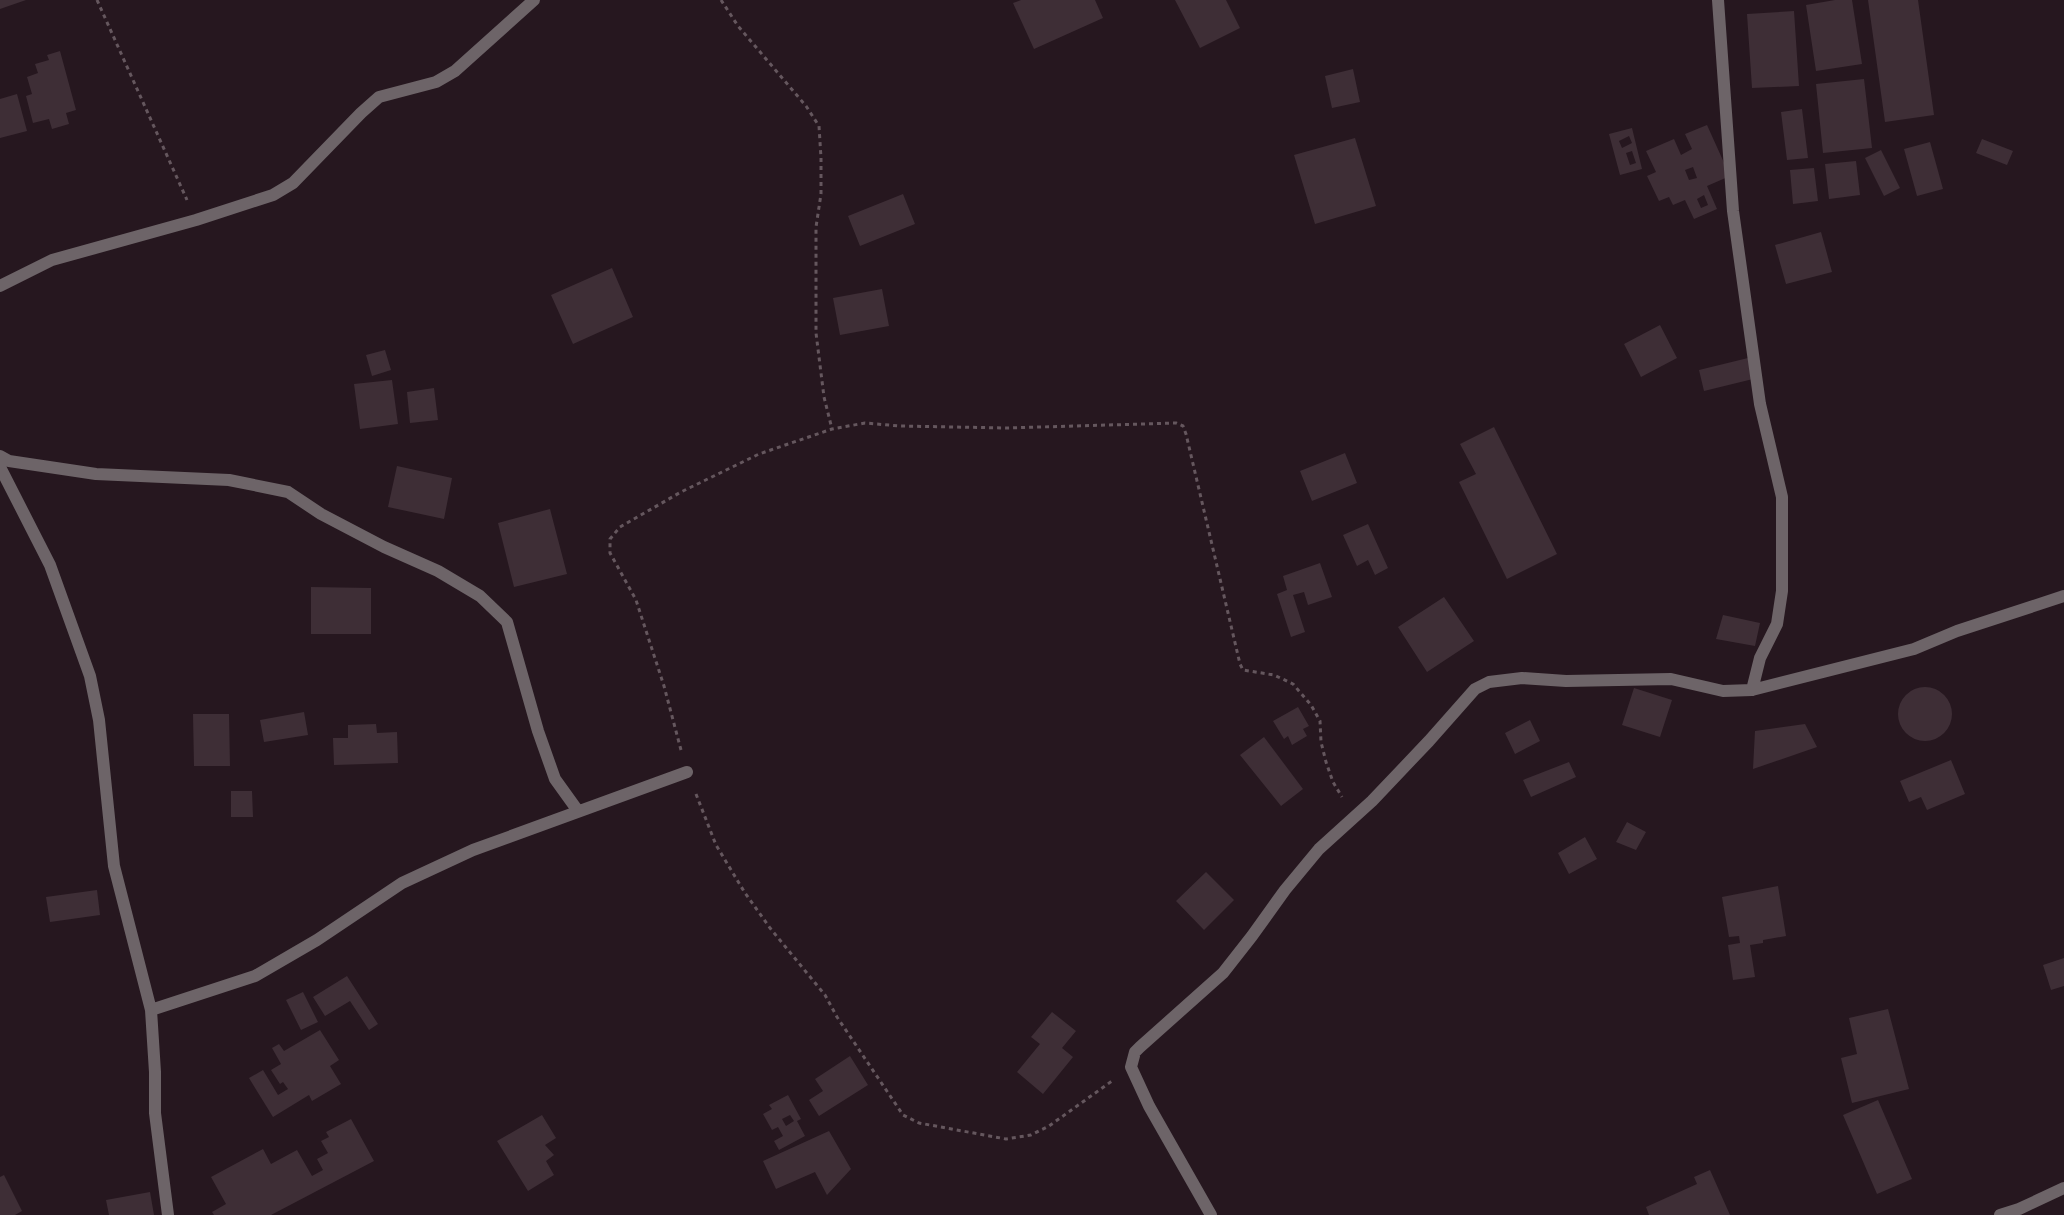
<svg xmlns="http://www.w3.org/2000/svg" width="2064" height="1215" viewBox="0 0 2064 1215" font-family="Lora,serif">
	<rect width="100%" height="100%" fill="#26171f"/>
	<!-- building -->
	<path fill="#3e2e36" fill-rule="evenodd" d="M0,0H26L0,9Z
		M1021,0H1095L1103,18L1034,49L1013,3Z
		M1175,0H1226L1240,28L1200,48Z
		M1835,0H1852L1862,64L1816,71L1806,5Z
		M1868,0H1918L1934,115L1885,122Z
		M1794,11L1799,86L1752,88L1747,14Z
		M60,51L76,110L66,113L69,124L52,129L49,119L33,123L26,96L32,94L27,77L38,73L35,64L49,60L47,55Z
		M1353,69L1360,102L1332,108L1325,76Z
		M1864,79L1872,148L1823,153L1816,84Z
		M17,94L27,131L0,138V99Z
		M1802,109L1808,158L1787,160L1781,112Z
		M1707,125L1730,176L1707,186L1717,209L1694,219L1685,200L1673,205L1669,197L1659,201L1647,176L1656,172L1646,151L1674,139L1681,155L1692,149L1685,134ZM1693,167L1697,178L1689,180L1685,170ZM1704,195L1708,205L1701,208L1697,199Z
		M1632,128L1642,169L1620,175L1609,134ZM1629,136L1632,143L1622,148L1619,141ZM1632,151L1636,163L1630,165L1626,153Z
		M1355,138L1376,206L1315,224L1294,155Z
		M1982,139L2013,151L2007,165L1976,153Z
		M1930,142L1943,189L1917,196L1904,149Z
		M1881,150L1900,188L1884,196L1865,158Z
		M1856,161L1860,195L1829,199L1825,164Z
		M1814,168L1818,201L1793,204L1790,170Z
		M903,194L915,224L860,246L848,216Z
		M1821,232L1832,272L1786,284L1775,245Z
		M612,268L633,317L573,344L551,295Z
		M882,289L889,326L840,335L833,298Z
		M1660,325L1677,358L1641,377L1624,344Z
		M385,350L391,370L372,376L366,355Z
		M1748,358L1753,379L1704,391L1699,370Z
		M392,380L398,424L360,429L354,384Z
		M434,388L438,420L410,423L407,392Z
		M1494,427L1557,554L1507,579L1459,482L1476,474L1460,444Z
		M1345,453L1357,483L1312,501L1300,471Z
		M397,466L452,478L444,519L388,507Z
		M550,509L567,574L514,587L498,523Z
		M1368,524L1388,568L1375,575L1368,560L1357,566L1343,535Z
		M1320,563L1332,597L1308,605L1304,592L1293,595L1305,632L1291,637L1277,594L1287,590L1283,576Z
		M311,587L371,588V634H311Z
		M1444,597L1474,641L1427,672L1398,627Z
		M1723,615L1760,623L1755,646L1716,639Z
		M1898 714a27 27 0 1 1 54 0a27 27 0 1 1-54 0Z
		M1634,688L1672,700L1660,737L1622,725Z
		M1298,707L1309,726L1303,729L1307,736L1292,745L1288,736L1284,739L1273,721Z
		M304,712L308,735L264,742L260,720Z
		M193,714H229L230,766H194Z
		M1530,720L1540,741L1515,754L1505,733Z
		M376,724L377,733L397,732L398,763L334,765L333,738H348V725Z
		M1805,724L1817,747L1753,769L1755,731Z
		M1264,737L1303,789L1281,806L1240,755Z
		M1951,760L1965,794L1927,810L1921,797L1909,802L1900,781Z
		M1569,762L1576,777L1531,797L1523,780Z
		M231,791H252L253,817H231Z
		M1627,822L1646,832L1636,850L1616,842Z
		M1585,837L1597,859L1569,874L1558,853Z
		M1206,872L1234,900L1204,930L1176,901Z
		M1778,886L1786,936L1763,940V943L1750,945L1755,977L1733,980L1728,945L1740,943L1739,936L1729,937L1722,897Z
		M97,890L100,915L50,922L46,897Z
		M2064,958V986L2051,990L2043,965Z
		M347,976L378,1024L369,1030L350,1001L325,1016L313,997Z
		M303,992L318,1022L301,1030L286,1000Z
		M1888,1009L1909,1089L1852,1103L1841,1058L1857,1054L1849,1018Z
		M1052,1012L1076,1031L1062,1048L1073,1057L1043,1094L1017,1072L1040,1044L1031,1037Z
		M320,1030L339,1060L330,1066L341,1084L312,1101L309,1095L273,1117L249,1078L263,1070L278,1095L288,1089L283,1082L280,1084L271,1070L281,1064L272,1048L279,1044L284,1051Z
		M850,1056L868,1085L819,1116L809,1100L823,1091L815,1079Z
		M788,1095L801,1119L797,1121L805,1136L779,1150L774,1141L783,1136L778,1127L772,1130L763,1114L772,1109L769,1105ZM790,1115L794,1121L786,1126L782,1119Z
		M1878,1100L1912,1179L1877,1194L1843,1115Z
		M542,1115L556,1138L545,1145L554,1155L546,1161L554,1175L528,1191L497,1141Z
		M351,1119L374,1161L271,1215H214L212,1212L226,1204L211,1177L263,1149L271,1164L297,1150L312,1176L323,1170L317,1159L328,1153L321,1141L329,1137L326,1132Z
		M829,1131L851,1169L827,1195L815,1172L776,1189L763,1161Z
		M1710,1170L1730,1215H1649L1646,1207L1697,1184L1694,1177Z
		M4,1175L22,1211L15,1215H0V1177Z
		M150,1192L154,1215H109L106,1200Z"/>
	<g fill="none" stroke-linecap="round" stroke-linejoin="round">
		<!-- path -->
		<path stroke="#65575e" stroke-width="3" stroke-dasharray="4 4" stroke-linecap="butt" d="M97,0L187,200
			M721,0L738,26L806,106L819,126L821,158V194L816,227V333L824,397L832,429
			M681,750L664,686L636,600L610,553V539L620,527L681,492L759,454L832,429L865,423L900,426L1007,428L1176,423L1183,426L1186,434L1240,664L1243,670L1274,675L1293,684L1311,705L1320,721L1321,742L1326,762L1333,782L1342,797
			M696,794L716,845L745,893L770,928L825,995L837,1017L903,1115L919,1123L1006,1139L1031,1135L1049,1126L1112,1081"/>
		<!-- minor -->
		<path stroke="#6d6468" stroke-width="12" d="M1718,0L1733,211L1760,404L1782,497V591L1777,624L1760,658L1752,690
			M0,286L52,260L196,220L273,195L293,183L361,113L379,97L436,82L455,71L534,0
			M0,456L9,461L96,474L229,480L288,492L321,514L384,547L438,571L480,596L507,622L538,731L555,779L578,811
			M0,467L50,565L90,676L99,720L114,866L151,1010L155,1072V1113L168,1215
			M151,1010L255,976L317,940L402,883L473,850L687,772
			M1211,1215L1149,1106L1131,1067L1135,1052L1140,1047L1223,973L1252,936L1285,890L1319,849L1372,801L1429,741L1475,689L1489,682L1522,678L1566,681L1671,679L1723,691L1752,690L1914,649L1957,631L2064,596
			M2000,1215L2019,1209L2064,1188"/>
	</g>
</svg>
